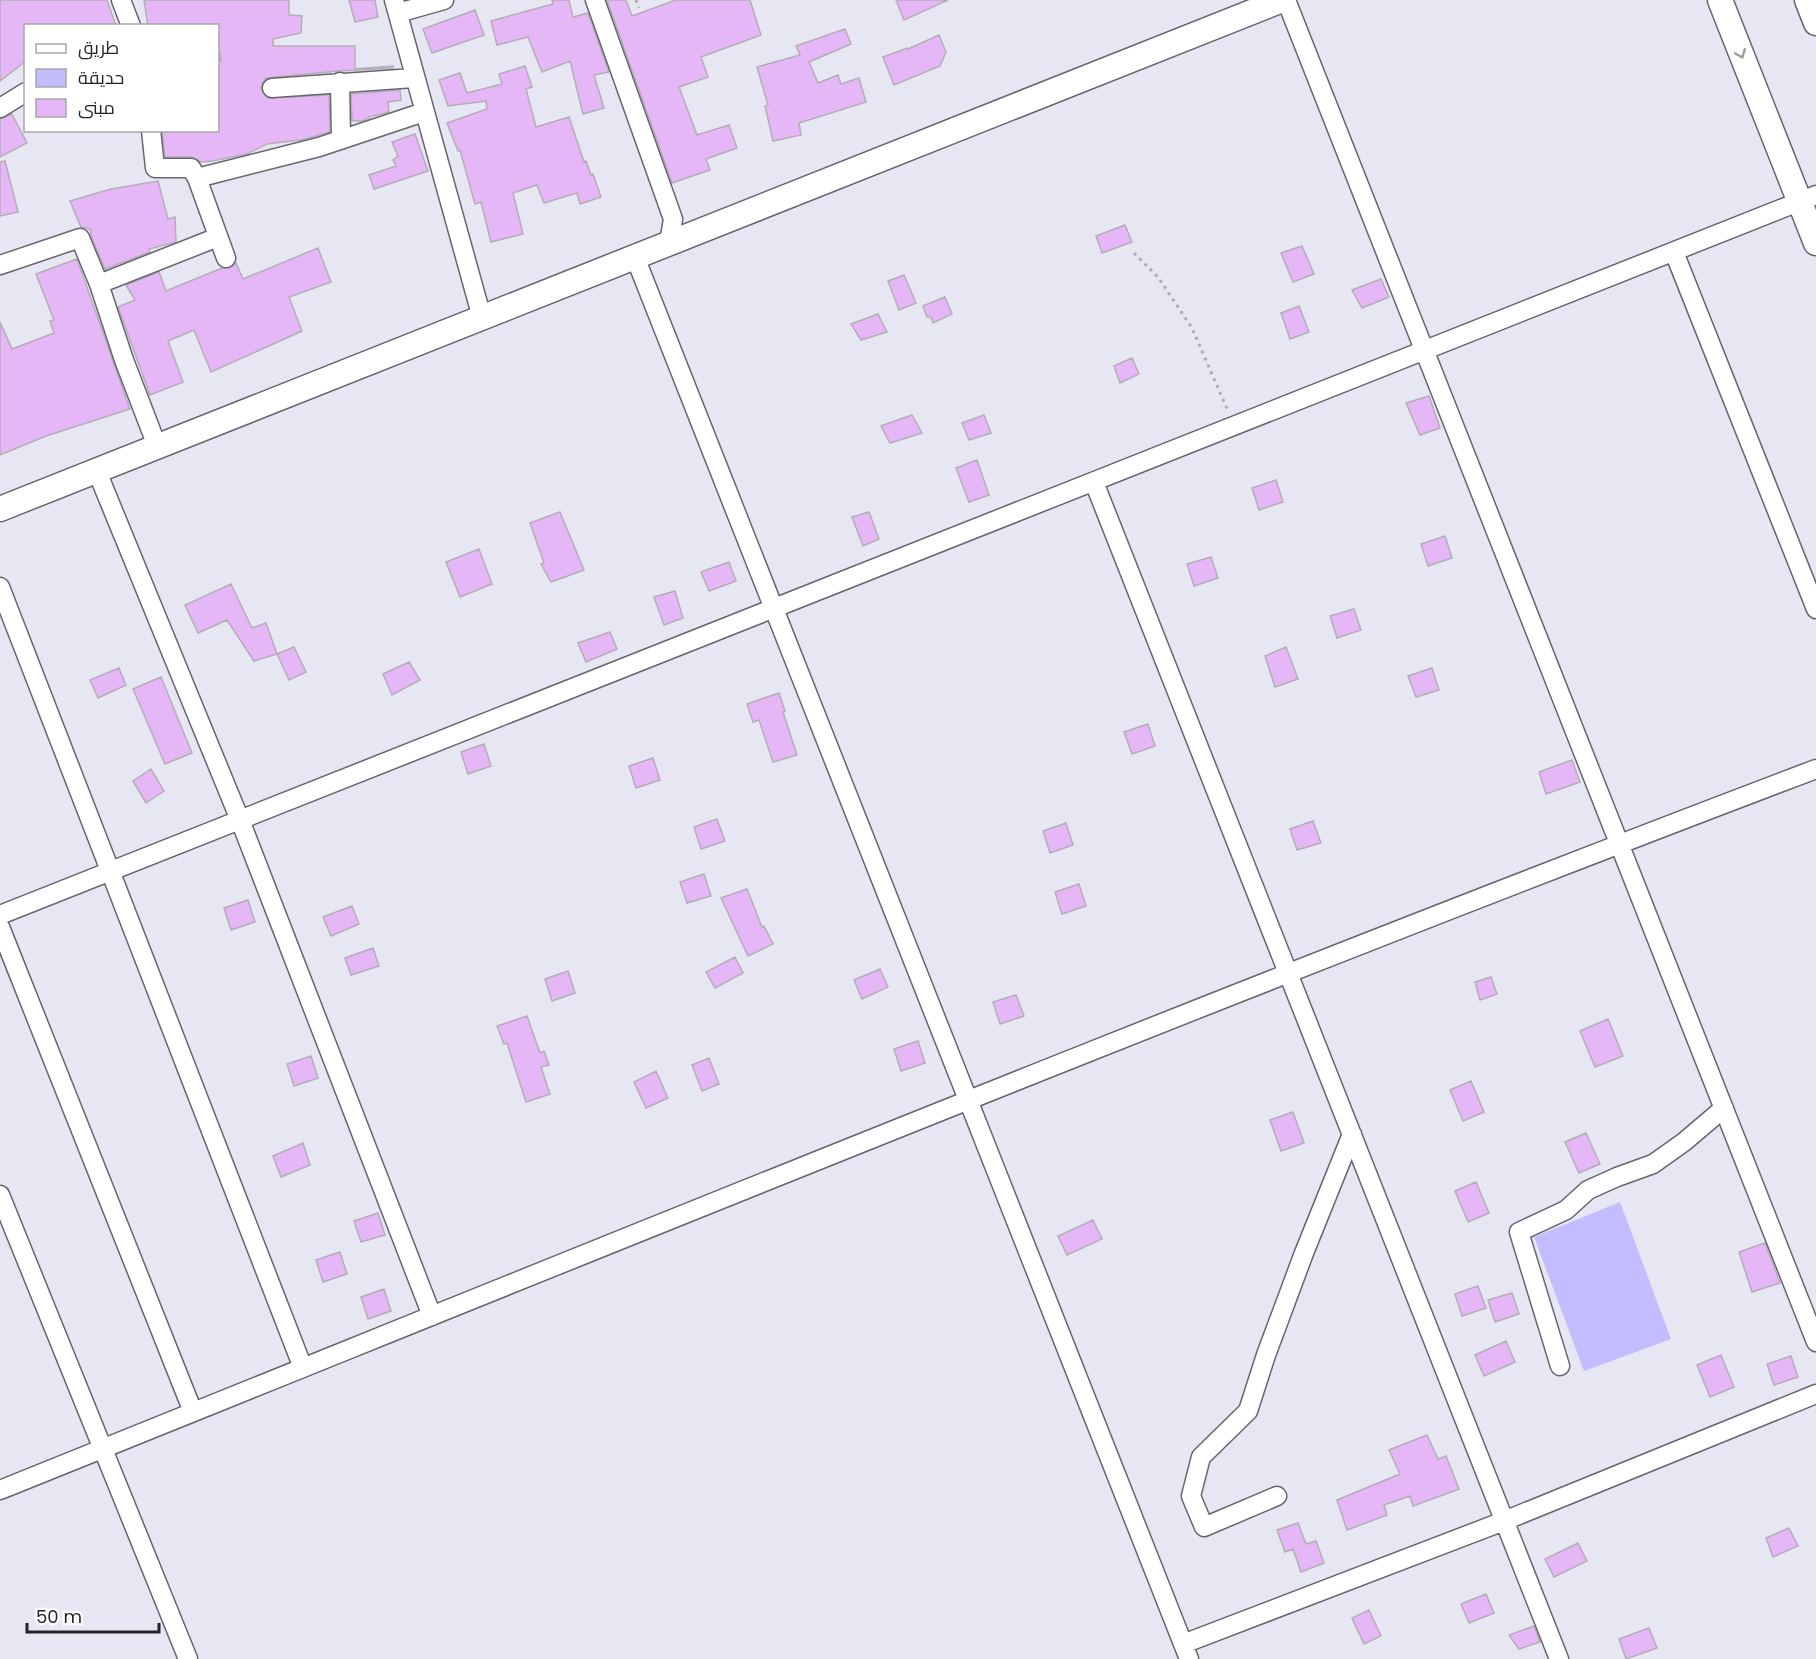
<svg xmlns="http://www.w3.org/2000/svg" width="1816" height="1659" viewBox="0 0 1816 1659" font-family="Poppins,Cairo,sans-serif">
	<rect width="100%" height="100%" fill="#e7e7f3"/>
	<!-- green -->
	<path fill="#c3bdff" d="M1620,1202L1671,1339L1584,1371L1534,1237Z"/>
	<!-- building -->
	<path fill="#e5b7f6" stroke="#b4adb7" stroke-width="1.5" d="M0,0H107L116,26H26V61L0,81Z
		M144,0H289V15L302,16L301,33L273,39V46H355V69L393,66V68L339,71L266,78L262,84L261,89L268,98L329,95L330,132L301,140L267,144L247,154L213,161L201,162L191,157H165L162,130H218V61H221L218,44V26H148Z
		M349,0H375L378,17L355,22Z
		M552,0H569L573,17L588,13L609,72L594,75L604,108L583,114L570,61L542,72L528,37L497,45L491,21L553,4Z
		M607,0H626L632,16L676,0H750L761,35L701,57L708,77L679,87L697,135L729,125L737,148L706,159L710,170L672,183Z
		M896,0H948L904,20Z
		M475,10L484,35L432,53L423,29Z
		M845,29L851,44L809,62L818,83L838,75L841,84L859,78L866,102L799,123L801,135L773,141L765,106L768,105L757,67L800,55L796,46Z
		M939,35L946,52L940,66L894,85L883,57L907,48L908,49Z
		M525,66L532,87L526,89L536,127L569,117L584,162L586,161L591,175L593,174L601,197L580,204L577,193L544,203L537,185L513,193L523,234L491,242L481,202L475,204L460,150L458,151L447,123L487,109L486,101L448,106L439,80L460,73L467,93L502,84L499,74Z
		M400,90L401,100L388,102L389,112L369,117V118L362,121H352L351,94Z
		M12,114L27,143L0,157V119Z
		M415,134L428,171L374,189L369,175L396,166L393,160L398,156L392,142Z
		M5,161L18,212L0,216V162Z
		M158,181L168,219L175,217L176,242L149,249L150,252L105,269L92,238L90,229L81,227L70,201L111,189Z
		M1125,225L1132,242L1102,253L1096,236Z
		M1302,246L1314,274L1293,282L1281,253Z
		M318,248L331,282L289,297L302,331L211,372L194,330L168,341L183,382L150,395L118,307L135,300L126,285L159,272L166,291L222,268H230L236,263L243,279Z
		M77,259L130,409L46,436L0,455V322L12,349L54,333L50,321L54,320L36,274Z
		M904,275L916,303L899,310L888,281Z
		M1381,279L1389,297L1362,308L1352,290Z
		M945,297L952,314L933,323L931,317H927L923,306Z
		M1299,306L1309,332L1290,339L1281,313Z
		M878,314L887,332L861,340L851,324Z
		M1132,358L1139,374L1120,383L1114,366Z
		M1429,396L1440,428L1420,435L1406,403Z
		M912,415L922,433L890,443L881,426Z
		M984,415L991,433L969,440L962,423Z
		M977,460L989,495L969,502L956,468Z
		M1276,480L1283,502L1259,510L1252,488Z
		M560,512L584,570L551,582L541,564L544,563L530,523Z
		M869,512L879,539L863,546L852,517Z
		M1445,536L1452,558L1428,566L1421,544Z
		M479,549L492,584L460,597L446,562Z
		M1211,557L1218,578L1194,586L1187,564Z
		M729,562L736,581L709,591L701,572Z
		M231,584L252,628L266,623L277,654L254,661L227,620L198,633L185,605Z
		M675,591L683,618L664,625L654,597Z
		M1354,609L1361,630L1337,638L1330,616Z
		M610,632L617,649L586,662L578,643Z
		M294,647L306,672L289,680L277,654Z
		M1286,647L1298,679L1275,687L1265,656Z
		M409,662L420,680L392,695L383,674Z
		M119,668L126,685L98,698L90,680Z
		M1432,668L1439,690L1416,697L1408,676Z
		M161,677L192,753L165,764L133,689Z
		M779,693L785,711L783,712L797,755L773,762L759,720L753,722L747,704Z
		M1148,724L1155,746L1132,754L1124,732Z
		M484,744L491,766L468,774L461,752Z
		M653,758L660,780L636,788L629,766Z
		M1572,760L1580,782L1546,794L1539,772Z
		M151,769L164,791L146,803L133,781Z
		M717,819L725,841L701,849L694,827Z
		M1313,821L1321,843L1297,850L1290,829Z
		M1066,823L1073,845L1050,853L1043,831Z
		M704,874L711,896L687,903L680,882Z
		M1079,884L1086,906L1062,914L1055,892Z
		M747,889L762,927L764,926L773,944L748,956L721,898Z
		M248,900L255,922L231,930L224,908Z
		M352,906L359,924L331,936L323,917Z
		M373,948L379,966L351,975L345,958Z
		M735,957L743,973L715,988L706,972Z
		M880,969L888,987L862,999L854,980Z
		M568,971L575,993L552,1001L545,979Z
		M1491,977L1497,994L1480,1000L1475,982Z
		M1016,995L1024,1016L1000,1024L993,1002Z
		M527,1016L540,1053L544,1051L549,1065L541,1067L550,1094L526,1102L507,1043L504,1044L497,1026Z
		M1608,1019L1623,1056L1595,1067L1580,1031Z
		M918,1041L925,1063L901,1071L894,1049Z
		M311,1056L318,1078L294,1086L287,1064Z
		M709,1058L719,1084L702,1091L692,1065Z
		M656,1071L668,1098L646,1108L634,1082Z
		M1471,1081L1484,1112L1463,1121L1450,1090Z
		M1293,1112L1304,1143L1281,1151L1270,1120Z
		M1586,1133L1600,1164L1579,1173L1565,1142Z
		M303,1143L310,1165L281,1177L273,1156Z
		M1476,1182L1489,1213L1468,1222L1455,1191Z
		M378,1213L385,1235L361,1242L354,1221Z
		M1093,1220L1102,1239L1067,1255L1058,1236Z
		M1765,1243L1780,1283L1752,1292L1739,1252Z
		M340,1252L347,1274L323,1282L316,1260Z
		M1478,1286L1486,1308L1462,1316L1455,1294Z
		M384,1289L391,1311L368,1319L361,1297Z
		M1512,1293L1519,1314L1495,1322L1488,1300Z
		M1506,1341L1515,1362L1484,1376L1475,1355Z
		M1721,1355L1734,1387L1710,1397L1697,1365Z
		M1791,1356L1798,1377L1774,1385L1767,1364Z
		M1427,1435L1438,1459L1446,1456L1459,1489L1413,1506L1410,1496L1384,1505L1387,1515L1347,1530L1337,1500L1400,1474L1389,1450Z
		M1298,1523L1306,1544L1316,1541L1324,1563L1301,1572L1293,1549L1285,1552L1277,1530Z
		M1789,1528L1798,1546L1773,1557L1766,1538Z
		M1578,1543L1587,1561L1554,1577L1545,1559Z
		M1486,1594L1494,1613L1469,1623L1461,1604Z
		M1369,1610L1381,1636L1364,1644L1352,1618Z
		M1534,1626L1540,1642L1519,1649L1509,1635Z
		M1649,1628L1657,1648L1626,1659L1619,1639Z"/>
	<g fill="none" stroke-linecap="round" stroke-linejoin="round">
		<!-- minor casing -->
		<g stroke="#66656f" stroke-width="21">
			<path id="minor" d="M121,0L131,26
				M394,0L482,318
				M595,0L673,219L669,243
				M1286,0L1816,1342
				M398,13L444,0
				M340,82L341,140
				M272,88L414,78
				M0,108L26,92
				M151,130L155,168H191L197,178L226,258
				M197,178L319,147L424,112
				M1674,252L1816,609
				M635,257L1189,1659
				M0,265L80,238L99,284
				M157,446L124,360L99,284L218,237
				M96,469L240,820L432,1316
				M1094,482L1559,1659
				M0,587L303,1368
				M0,915L1816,195
				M0,927L193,1412
				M0,1195L188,1659
				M1560,1366L1519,1232L1566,1210L1588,1190L1617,1177L1653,1164L1684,1142L1724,1108
				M0,1490C604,1247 1207,1000 1816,769
				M1277,1496L1204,1527L1191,1496L1201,1457L1248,1411L1266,1355L1304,1253L1352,1134
				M1183,1644L1504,1521L1816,1394"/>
		</g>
		<!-- tertiary casing -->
		<g stroke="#66656f" stroke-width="27">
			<path id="tertiary" d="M1720,0L1816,243
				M1807,0L1816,23
				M0,509L1282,0"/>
		</g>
		<!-- path -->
		<path stroke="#acacb6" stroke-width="3" stroke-dasharray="3 4.5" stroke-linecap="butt" d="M636,0L639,8
			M1134,253L1158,277L1192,328L1228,411"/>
		<!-- minor -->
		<use href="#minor" stroke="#fff" stroke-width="18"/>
		<!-- tertiary -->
		<use href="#tertiary" stroke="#fff" stroke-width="24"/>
	</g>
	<!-- one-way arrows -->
	<defs><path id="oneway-chevron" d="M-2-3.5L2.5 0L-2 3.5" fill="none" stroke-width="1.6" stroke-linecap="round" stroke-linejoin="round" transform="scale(1.5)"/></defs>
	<use stroke="#9c9c9e" href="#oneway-chevron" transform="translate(1741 54) rotate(68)"/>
	<!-- legend -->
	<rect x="24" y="24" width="195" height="108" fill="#ffffff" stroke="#a7a7a9" stroke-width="1.5"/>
	<rect x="36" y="44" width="30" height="9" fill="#ffffff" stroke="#a7a7a9" stroke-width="1.5"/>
	<text x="78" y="54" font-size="18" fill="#242428">طريق</text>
	<rect x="36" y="69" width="30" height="18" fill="#c3bdff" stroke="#a7a7a9" stroke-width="1.5"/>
	<text x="78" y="84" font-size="18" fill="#242428">حديقة</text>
	<rect x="36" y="99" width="30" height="18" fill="#e5b7f6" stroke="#a7a7a9" stroke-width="1.5"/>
	<text x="78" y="114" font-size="18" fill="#242428">مبنى</text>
	<!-- scale -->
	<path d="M27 1623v9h132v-9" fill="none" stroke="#242428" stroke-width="3"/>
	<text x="36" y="1623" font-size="18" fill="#242428" stroke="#ffffff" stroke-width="4.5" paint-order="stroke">50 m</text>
</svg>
